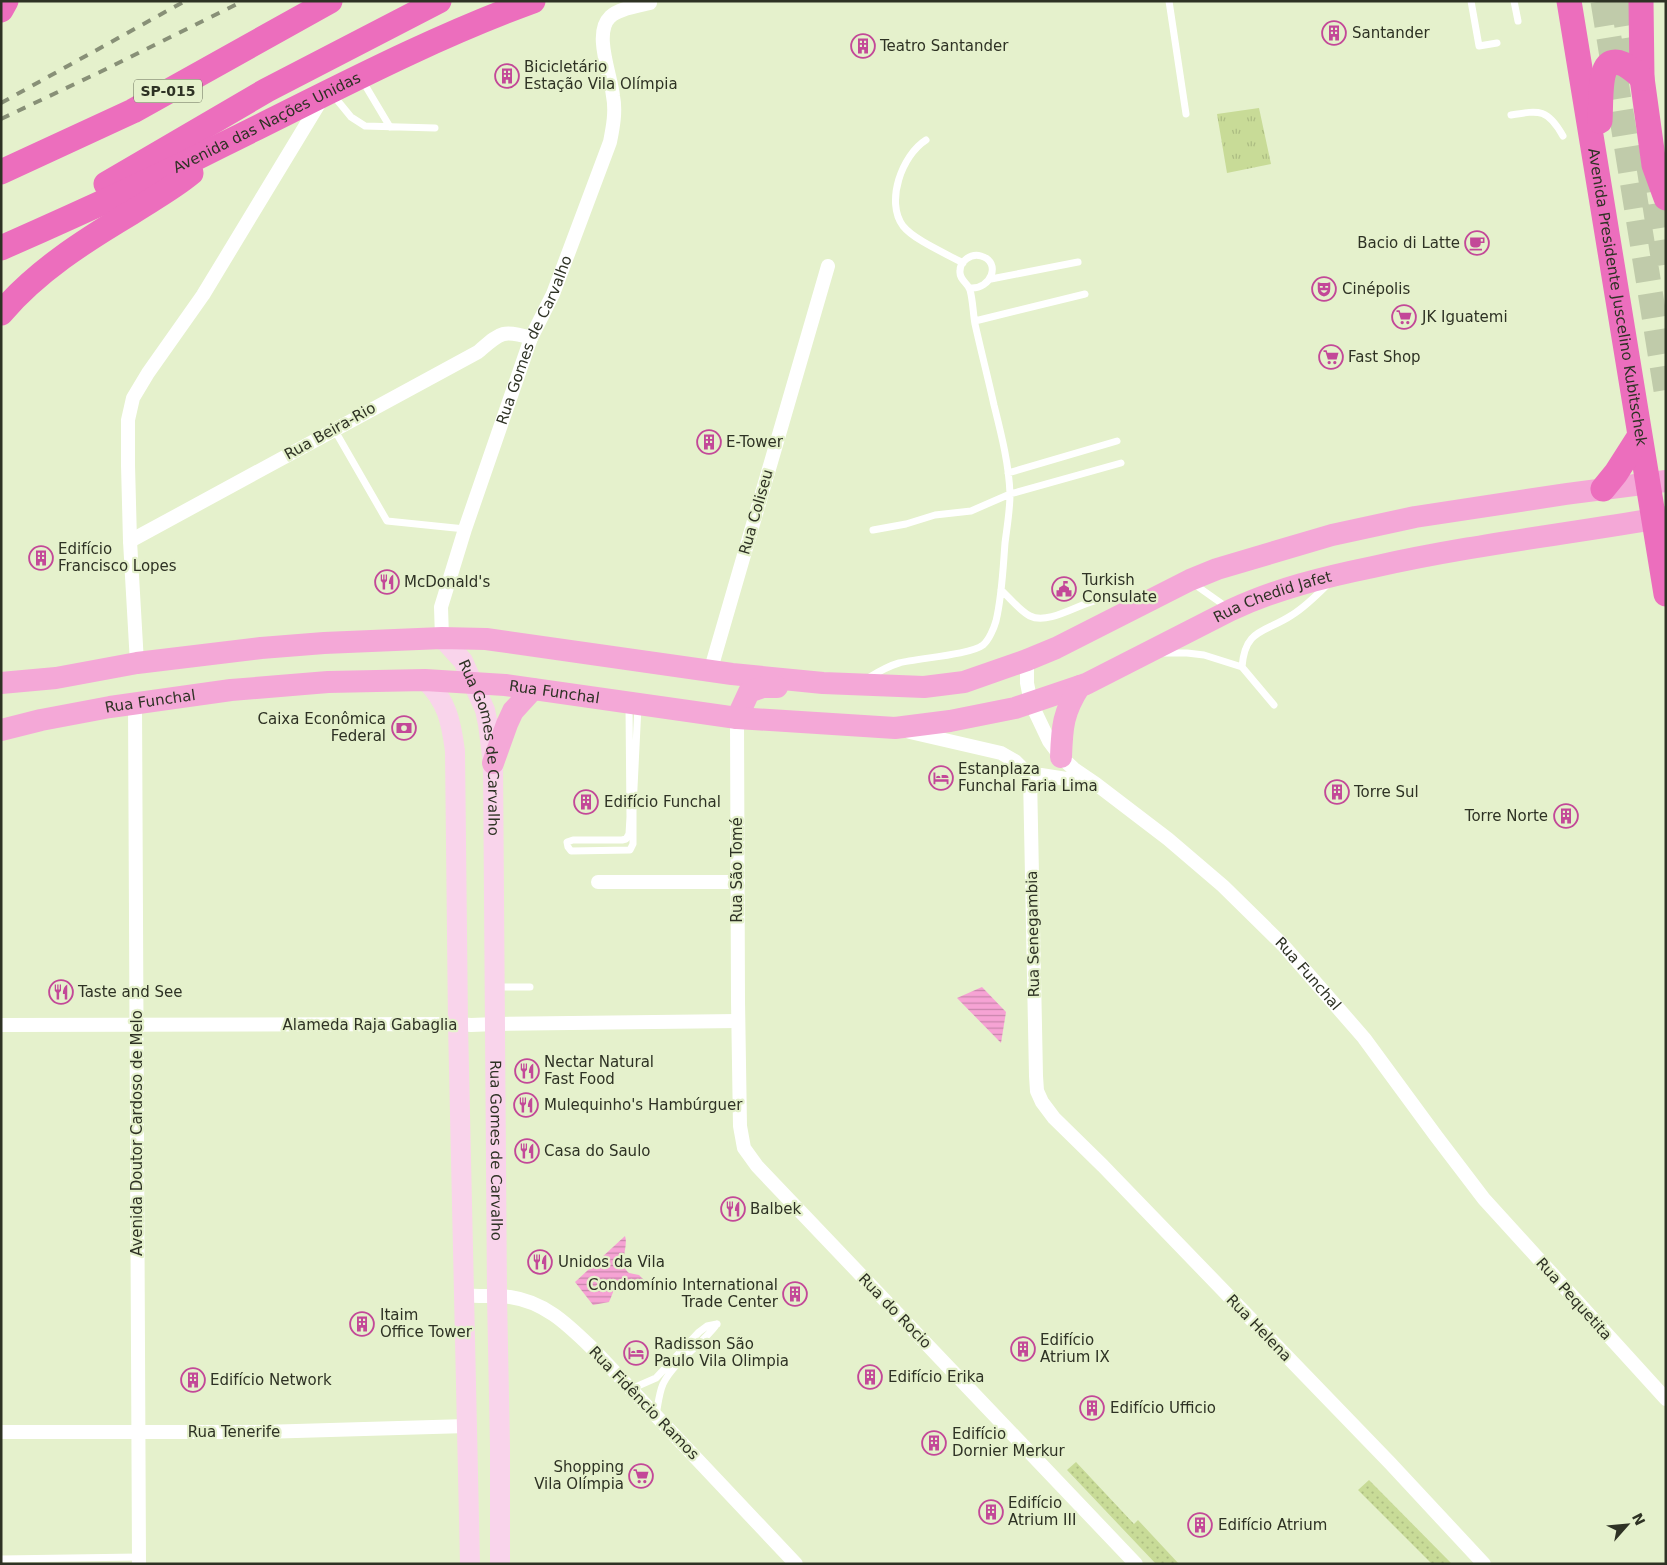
<svg xmlns="http://www.w3.org/2000/svg" width="1667" height="1565" viewBox="0 0 1667 1565" font-family="'DejaVu Sans',sans-serif">
	<defs>
		<pattern id="grass-tufts" width="24" height="20" patternUnits="userSpaceOnUse" patternTransform="scale(1.25)"><rect width="24" height="20" fill="#c8db97"/><path d="M3 7l-1-3M5 7V3M7 7l1-3M15 17l-1-3M17 17v-4M19 17l1-3" fill="none" stroke="#acbc82"/></pattern>
		<pattern id="garden-dots" width="8" height="8" patternUnits="userSpaceOnUse" patternTransform="scale(1.25)"><rect width="8" height="8" fill="#c8db97"/><path d="M2 2h.1M6 6h.1" fill="none" stroke="#acbc82" stroke-width="1.8" stroke-linecap="round"/></pattern>
		<pattern id="water-rules" width="6" height="5" patternUnits="userSpaceOnUse" patternTransform="scale(1.25)"><rect width="6" height="5" fill="#f6a3d4"/><path d="M0 2.5h6" fill="none" stroke="#c885ac"/></pattern>
	</defs>
	<rect width="100%" height="100%" fill="#e5f1cc"/>
	<!-- grass -->
	<path fill="url(#grass-tufts)" d="M1259,108L1271,164L1227,173L1217,114Z"/>
	<!-- garden -->
	<path fill="url(#garden-dots)" d="M1076,1462L1134,1524L1138,1520L1179,1564H1156L1067,1470Z
		M1369,1480L1452,1564H1432L1358,1490Z"/>
	<!-- water -->
	<path fill="url(#water-rules)" d="M982,987L1006,1012L1001,1043L957,998Z
		M625,1236C629,1248 617,1264 629,1273L639,1275L644,1280C642,1286 641,1289 634,1291C632,1290 630,1288 627,1286C615,1279 613,1295 609,1302L593,1305L575,1282Z"/>
	<g fill="none" stroke-linecap="round" stroke-linejoin="round">
		<!-- highway-tunnel -->
		<path stroke="#c0cbaa" stroke-width="25" stroke-dasharray="25 12" stroke-linecap="butt" d="M1603,1L1666,390
			M1623,1L1634,71
			M1649,167L1666,276"/>
		<!-- lane -->
		<path stroke="#fff" stroke-width="7" d="M1169,1L1186,114
			M1471,1L1479,46L1497,43
			M1514,1L1518,21
			M362,80L390,127
			M333,95L351,117L365,126L435,128
			M1511,115C1540,110 1548,109 1563,136
			M926,140C902,155 885,202 903,226C914,240 947,254 963,263
			M991,279L1078,262
			M975,321L1085,294
			M334,429L387,521L465,529
			M1008,473L1117,441
			M873,530L906,524L935,515L971,511L1010,494L1121,463
			M1194,584L1228,608
			M1001,590C1010,598 1020,611 1030,616C1048,625 1079,604 1097,600C1113,596 1129,595 1144,595
			M1162,653H1187L1204,655L1242,667L1274,705
			M1242,667C1245,628 1265,633 1292,615C1305,607 1316,596 1327,585
			M868,678C878,672 888,666 899,663C918,658 970,655 983,645C989,640 994,628 996,621C1002,596 1003,569 1005,543C1007,527 1010,510 1010,494C1009,464 1001,433 994,405C988,378 981,351 975,324C973,313 973,301 970,290C968,283 959,280 960,271C960,261 971,253 981,256C1002,262 991,290 970,288
			M629,706L630,817L629,834L626,839L622,840H573L567,842L568,847L571,851L630,850L633,844V808L638,706
			M496,987H530
			M631,1389L656,1378L699,1332L707,1326L717,1324
			M656,1415C658,1405 659,1393 663,1384C675,1360 702,1345 717,1324
			M1,1559L139,1557"/>
		<!-- street -->
		<g stroke="#fff" stroke-width="14">
			<path d="M130,541L478,352C500,333 502,329 531,338"/>
			<path id="s1" d="M442,638L441,607L465,529L531,338L553,294L610,142C613,127 616,111 613,96C611,75 593,33 610,17C619,8 638,6 650,3"/>
			<path id="s2" d="M1027,660V683L1031,703L1049,741L1061,757L1074,769L1096,784L1168,839L1223,886L1283,945L1364,1038L1436,1136L1484,1199L1666,1399"/>
			<path d="M137,663L130,541L128,465V420L133,398L148,373L203,295L323,97"/>
			<path d="M710,672L828,266"/>
			<path d="M135,703L139,1564"/>
			<path d="M737,718L738,1001L740,1126L744,1148L757,1166L1136,1564"/>
			<path d="M910,732L1001,753L1015,761L1030,776"/>
			<path d="M1030,776L1036,1076L1037,1091L1042,1102L1054,1118L1103,1166L1390,1463L1484,1564"/>
			<path d="M1030,776L1041,775L1092,783"/>
			<path d="M598,882H738"/>
			<path d="M1,1025L458,1024L471,1025L496,1024L738,1021"/>
			<path d="M464,1295C479,1297 495,1295 510,1297C546,1302 569,1326 594,1350L796,1564"/>
			<path d="M1,1432H262L467,1426"/>
		</g>
		<!-- secondary -->
		<g stroke="#f9d4eb" stroke-width="20">
			<path id="s3" d="M442,638L463,661L485,710L488,724L493,763L497,1296L500,1447V1564"/>
			<path d="M425,680C447,701 451,721 455,751L458,1024L470,1564"/>
		</g>
		<!-- primary -->
		<g stroke="#f4a8d7" stroke-width="22">
			<path d="M1,683L56,678L137,663L261,648L324,643L442,638L486,639L732,674L823,683L924,687L964,682L1027,660L1056,648L1190,580L1217,569L1332,535L1415,517L1566,494L1666,481"/>
			<path d="M737,718L749,692L763,687H777"/>
			<path id="s4" d="M1,730L41,720L110,707L231,690L328,682L425,680L505,685L737,718L895,728L950,721L1015,708L1086,684L1231,610C1276,589 1324,577 1373,567C1470,545 1568,534 1666,517"/>
			<path d="M1061,757C1062,727 1063,712 1080,686"/>
			<path d="M493,763L507,724L513,711L533,689"/>
		</g>
		<!-- highway -->
		<g stroke="#ec6ebd" stroke-width="25">
			<path id="s5" d="M1569,1L1666,594"/>
			<path d="M1641,1L1642,78L1654,165L1666,198"/>
			<path d="M1,10L6,1"/>
			<path d="M1600,121C1602,91 1595,34 1642,78"/>
			<path d="M1,172L133,111L330,1"/>
			<path d="M106,184L267,90L439,1"/>
			<path id="s6" d="M1,248C76,215 151,181 224,144C326,94 426,40 533,1"/>
			<path d="M1,313C37,271 84,241 131,213C151,200 173,188 191,173"/>
			<path d="M1603,489L1616,473L1639,437"/>
		</g>
		<!-- rail -->
		<path stroke="#889077" stroke-width="4" stroke-dasharray="9 9" stroke-linecap="butt" d="M1,103L185,1
			M1,119L100,72L243,1"/>
	</g>
	<!-- icons -->
	<defs>
		<g id="building-ring" transform="scale(1.25)"><circle r="9.5" fill="#e5f1cc" stroke="#c34898" stroke-width="1.5"/><path d="M-4-6H4V6H1V3H-1V6H-4ZM-2.5-4.3h1.7v1.8h-1.7ZM.8-4.3h1.7v1.8H.8ZM-2.5-1h1.7V.8h-1.7ZM.8-1h1.7V.8H.8Z" fill="#c34898"/></g>
		<g id="cafe-ring" transform="scale(1.25)"><circle r="9.5" fill="#e5f1cc" stroke="#c34898" stroke-width="1.5"/><path d="M-5.5-4.5H6V0H3Q3 3.5 0 3.5H-2.5Q-5.5 3.5-5.5 0ZM3-3.2v2h1.7v-2ZM-6 4.5H4V6H-6Z" fill="#c34898"/></g>
		<g id="theatre-ring" transform="scale(1.25)"><circle r="9.5" fill="#e5f1cc" stroke="#c34898" stroke-width="1.5"/><path d="M-5-5.5Q0-4 5-5.5V0Q5 5 0 6Q-5 5-5 0ZM-3.3-2.5H-1v1.5H-3.3ZM1-2.5H3.3v1.5H1ZM-2.8 1Q0 5.5 2.8 1Z" fill="#c34898"/></g>
		<g id="supermarket-ring" transform="scale(1.25)"><circle r="9.5" fill="#e5f1cc" stroke="#c34898" stroke-width="1.5"/><path d="M-6-5.5h2.5l.6 2H6L4.5 2H-2.5L-4.4-4H-6ZM-1.5 3.2a1.3 1.3 0 1 0 .1 0ZM3 3.2a1.3 1.3 0 1 0 .1 0Z" fill="#c34898"/></g>
		<g id="restaurant-ring" transform="scale(1.25)"><circle r="9.5" fill="#e5f1cc" stroke="#c34898" stroke-width="1.5"/><path d="M-5-6h1v4h1v-4h1v4h1v-4h1v5L-1.5 .5V6h-2V.5L-5-1ZM5-6V6H3V1.5H1.5Q1.5-4 5-6Z" fill="#c34898"/></g>
		<g id="civic-ring" transform="scale(1.25)"><circle r="9.5" fill="#e5f1cc" stroke="#c34898" stroke-width="1.5"/><path d="M-.6-6.5H3V-4.5H.6V-3L4-1V1h2V6H-6V1h2V-1L-.6-3ZM-1.2 2.5V6h2.4V2.5Z" fill="#c34898"/></g>
		<g id="bank-ring" transform="scale(1.25)"><circle r="9.5" fill="#e5f1cc" stroke="#c34898" stroke-width="1.5"/><path d="M-6-4H6V4H-6ZM0-2.3a2.3 2.3 0 1 0 0 4.6a2.3 2.3 0 1 0 0-4.6Z" fill="#c34898"/></g>
		<g id="hotel-ring" transform="scale(1.25)"><circle r="9.5" fill="#e5f1cc" stroke="#c34898" stroke-width="1.5"/><path d="M-6-4.5h1.5V1H6V5H4.5V3h-9V5H-6ZM-4 0a1.8 1.8 0 1 1 3.6 0ZM.5 0V-2.5h3Q6-2.5 6 0Z" fill="#c34898"/></g>
	</defs>
	<g fill-rule="evenodd">
		<use href="#building-ring" x="1334" y="33"/>
		<use href="#building-ring" x="863" y="46"/>
		<use href="#building-ring" x="507" y="76"/>
		<use href="#cafe-ring" x="1477" y="243"/>
		<use href="#theatre-ring" x="1324" y="289"/>
		<use href="#supermarket-ring" x="1404" y="317"/>
		<use href="#supermarket-ring" x="1331" y="357"/>
		<use href="#building-ring" x="709" y="442"/>
		<use href="#building-ring" x="41" y="558"/>
		<use href="#restaurant-ring" x="387" y="582"/>
		<use href="#civic-ring" x="1064" y="589"/>
		<use href="#bank-ring" x="404" y="728"/>
		<use href="#hotel-ring" x="941" y="778"/>
		<use href="#building-ring" x="1337" y="792"/>
		<use href="#building-ring" x="586" y="802"/>
		<use href="#building-ring" x="1566" y="816"/>
		<use href="#restaurant-ring" x="61" y="992"/>
		<use href="#restaurant-ring" x="527" y="1071"/>
		<use href="#restaurant-ring" x="526" y="1105"/>
		<use href="#restaurant-ring" x="527" y="1151"/>
		<use href="#restaurant-ring" x="733" y="1209"/>
		<use href="#restaurant-ring" x="540" y="1262"/>
		<use href="#building-ring" x="795" y="1294"/>
		<use href="#building-ring" x="362" y="1324"/>
		<use href="#building-ring" x="1023" y="1349"/>
		<use href="#hotel-ring" x="636" y="1353"/>
		<use href="#building-ring" x="870" y="1377"/>
		<use href="#building-ring" x="193" y="1380"/>
		<use href="#building-ring" x="1092" y="1408"/>
		<use href="#building-ring" x="934" y="1443"/>
		<use href="#supermarket-ring" x="641" y="1476"/>
		<use href="#building-ring" x="991" y="1512"/>
		<use href="#building-ring" x="1200" y="1525"/>
	</g>
	<g text-anchor="middle" dominant-baseline="central" stroke-width="4.5" stroke-linejoin="round" paint-order="stroke">
		<!-- shield labels -->
		<rect fill="#e5f1cc" stroke="#656b56" stroke-width="1" x="134" y="79.5" width="68" height="23" rx="4"/>
		<g font-size="14" font-weight="bold" fill="#2e3224">
			<text x="168" y="91">SP-015</text>
		</g>
		<!-- poi labels -->
		<g font-size="15" fill="#2e3224" stroke="#e5f1cc" text-anchor="start">
			<text x="1352" y="33">Santander</text>
			<text x="880" y="46">Teatro Santander</text>
			<text x="524" y="67">Bicicletário<tspan x="524" dy="17">Estação Vila Olímpia</tspan></text>
			<text x="1460" y="243" text-anchor="end">Bacio di Latte</text>
			<text x="1342" y="289">Cinépolis</text>
			<text x="1422" y="317">JK Iguatemi</text>
			<text x="1348" y="357">Fast Shop</text>
			<text x="726" y="442">E-Tower</text>
			<text x="58" y="549">Edifício<tspan x="58" dy="17">Francisco Lopes</tspan></text>
			<text x="1082" y="580">Turkish<tspan x="1082" dy="17">Consulate</tspan></text>
			<text x="404" y="582">McDonald's</text>
			<text x="386" y="719" text-anchor="end">Caixa Econômica<tspan x="386" dy="17">Federal</tspan></text>
			<text x="958" y="769">Estanplaza<tspan x="958" dy="17">Funchal Faria Lima</tspan></text>
			<text x="1354" y="792">Torre Sul</text>
			<text x="604" y="802">Edifício Funchal</text>
			<text x="1548" y="816" text-anchor="end">Torre Norte</text>
			<text x="78" y="992">Taste and See</text>
			<text x="544" y="1062">Nectar Natural<tspan x="544" dy="17">Fast Food</tspan></text>
			<text x="544" y="1105">Mulequinho's Hambúrguer</text>
			<text x="544" y="1151">Casa do Saulo</text>
			<text x="750" y="1209">Balbek</text>
			<text x="558" y="1262">Unidos da Vila</text>
			<text x="778" y="1285" text-anchor="end">Condomínio International<tspan x="778" dy="17">Trade Center</tspan></text>
			<text x="380" y="1315">Itaim<tspan x="380" dy="17">Office Tower</tspan></text>
			<text x="1040" y="1340">Edifício<tspan x="1040" dy="17">Atrium IX</tspan></text>
			<text x="654" y="1344">Radisson São<tspan x="654" dy="17">Paulo Vila Olimpia</tspan></text>
			<text x="888" y="1377">Edifício Erika</text>
			<text x="210" y="1380">Edifício Network</text>
			<text x="1110" y="1408">Edifício Ufficio</text>
			<text x="952" y="1434">Edifício<tspan x="952" dy="17">Dornier Merkur</tspan></text>
			<text x="624" y="1467" text-anchor="end">Shopping<tspan x="624" dy="17">Vila Olímpia</tspan></text>
			<text x="1008" y="1503">Edifício<tspan x="1008" dy="17">Atrium III</tspan></text>
			<text x="1218" y="1525">Edifício Atrium</text>
		</g>
		<!-- street labels -->
		<g font-size="15" fill="#2e3224" stroke="#e5f1cc">
			<text stroke="none"><textPath href="#s6" startOffset="294">Avenida das Nações Unidas</textPath></text>
			<text stroke="none"><textPath href="#s5" startOffset="300">Avenida Presidente Juscelino Kubitschek</textPath></text>
			<text stroke="none"><textPath href="#s1" startOffset="314">Rua Gomes de Carvalho</textPath></text>
			<text transform="translate(330 431) rotate(-29)">Rua Beira-Rio</text>
			<text transform="translate(756 512) rotate(-74)">Rua Coliseu</text>
			<text stroke="none"><textPath href="#s4" startOffset="1304">Rua Chedid Jafet</textPath></text>
			<text stroke="none"><textPath href="#s4" startOffset="558">Rua Funchal</textPath></text>
			<text stroke="none"><textPath href="#s4" startOffset="152">Rua Funchal</textPath></text>
			<text stroke="none"><textPath href="#s3" startOffset="121">Rua Gomes de Carvalho</textPath></text>
			<text transform="translate(737 870) rotate(-90)">Rua São Tomé</text>
			<text transform="translate(1033 934) rotate(-91)">Rua Senegambia</text>
			<text stroke="none"><textPath href="#s2" startOffset="435">Rua Funchal</textPath></text>
			<text x="370" y="1025">Alameda Raja Gabaglia</text>
			<text transform="translate(137 1133) rotate(-90)">Avenida Doutor Cardoso de Melo</text>
			<text stroke="none"><textPath href="#s3" startOffset="526">Rua Gomes de Carvalho</textPath></text>
			<text transform="translate(1574 1299) rotate(48)">Rua Pequetita</text>
			<text transform="translate(895 1311) rotate(46)">Rua do Rocio</text>
			<text transform="translate(1259 1328) rotate(46)">Rua Helena</text>
			<text transform="translate(644 1403) rotate(46)">Rua Fidêncio Ramos</text>
			<text x="234" y="1432">Rua Tenerife</text>
		</g>
	</g>
	<!-- border -->
	<rect width="1667" height="1565" fill="none" stroke="#2e3224" stroke-width="5"/>
	<!-- north arrow -->
	<g transform="translate(1627 1525) rotate(63)" stroke="#e5f1cc" stroke-width="4" paint-order="stroke">
	<path d="M0-4L9 19L0 12L-9 19Z" fill="#2e3224"/>
	<text y="-8" font-size="14" font-weight="bold" text-anchor="middle" fill="#2e3224">N</text>
	</g>
</svg>
